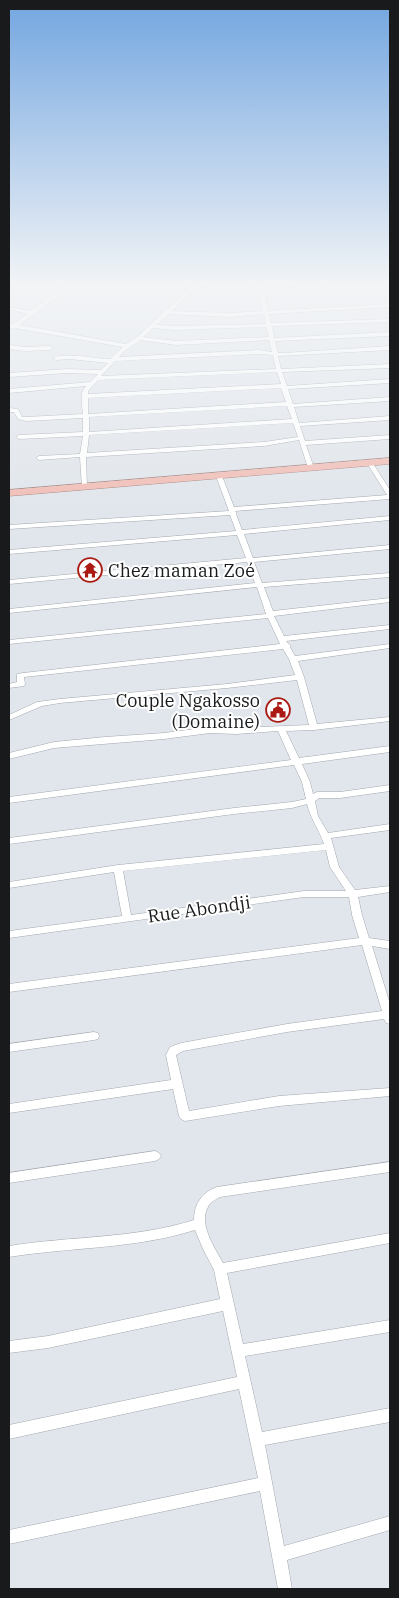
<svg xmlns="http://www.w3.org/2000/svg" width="399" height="1598" viewBox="0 0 399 1598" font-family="'IBM Plex Serif',serif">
	<rect width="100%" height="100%" fill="#e1e6ec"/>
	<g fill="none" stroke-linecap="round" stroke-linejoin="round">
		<!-- street casing -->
		<g stroke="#a3a8ae" stroke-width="1">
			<path id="street" d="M70,283H75L19,325L126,344L137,337L163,313V311L166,310L195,283H200L197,287L228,292L226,293L194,290L171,311L231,313L263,311L259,296L269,293L390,289V291L269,295L265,297L268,311L390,304V307L269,314L271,323L390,319V322L272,326L274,338L390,332V336L275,341L278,353H284L390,346V350L278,356L281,369L390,364V368L282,372L287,386L390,379V383L288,389L293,404L390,397V401L294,407L299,423L390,416V420L300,426L305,441L390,435V439L306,445L314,468L311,470L308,468L299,440L264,446L86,457L87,487L86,488H82L80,457L39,460L36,458L39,456L80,454L83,436L19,439L16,437L19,435L83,432V418L26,421L18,419L14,412H9V408L18,409L22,417H26L83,414C82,403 79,394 86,386L9,393V389L90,382L98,374L67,373L9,377V373L67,369L101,370L108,363L70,359L56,360L53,358C66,352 95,359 110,359L123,347L15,328L13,329L9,327V323L13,324L28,314L9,309V307L31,311ZM168,314L231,317L264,314L266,324L175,326L156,325ZM266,327L269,337L176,341L143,337L153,328L175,330ZM140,340L176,345L269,340L272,352L259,350L119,357L124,351ZM259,354L273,355L276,369L101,376L115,361ZM277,372L281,384L88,394V391L98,380ZM281,388L286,402L88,414V398ZM287,406L292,419L89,432V417ZM293,423L298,437L264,442L87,453L89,435Z
				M253,283L319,287L321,288L319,289L255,284Z
				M9,345L25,347L50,346L53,348L50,350L25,351L9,349Z
				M370,461L372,462L390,490V499L235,511L237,513L236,514L242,530L390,516V520L244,534L253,558L390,545V549L254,562L262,583L390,573V577L264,587L273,611L390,598V602L274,616L284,636L390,625V629L286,641L291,646L290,647L295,656L390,644V648L298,661L304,677L317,724L390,717V721L314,730L286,731L299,758L390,746V752L302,764L310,782L313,794L317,792H340L390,785V791L340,798H319L315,801L318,816L328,833L390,824V830L331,838L339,867L355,890L390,886V892L358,897L362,915L369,938L390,941V949L372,946L390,1004V1024L386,1023L384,1019L287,1032L183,1051L176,1055L189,1111L279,1096L390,1088V1096L279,1106L185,1121L181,1119L179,1116L173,1089L9,1113V1104L171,1080L166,1055L170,1047L181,1043L287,1024L382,1011L362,945L9,992V984L359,938L352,915L349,897H304L9,938V931L122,916L114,872L9,888V882L118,865L324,844C319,829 311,820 307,804L292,808L234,814L9,844V838L234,808L292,802L306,799L302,782L294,765L9,803V797L291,760L278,731L236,734L210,733L164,739L54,748L9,759V753L54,742L105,737L164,733L210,727L236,728L309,725L297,680L227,688L60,703L42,706L9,720V715L37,702L60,699L227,684L295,675L289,659L283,649L24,677L25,684L24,686L9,688V684L17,682V674L23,673L280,644L268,618L9,644V640L266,614L257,587L9,613V609L255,583L247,562L9,584V580L246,558L237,535L9,554V550L236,531L230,515L9,529V525L229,511L216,476L219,474L222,476L234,507L387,495L367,463ZM326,850L330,867L346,891H304L131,915L123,871Z
				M94,1032L98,1033L99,1036L98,1039L94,1040L9,1052V1044Z
				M155,1151L159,1153L161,1156L159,1159L155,1161L9,1183V1173Z
				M390,1162V1172L220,1197C215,1200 210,1202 208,1207C198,1224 215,1248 223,1263L390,1233V1243L227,1273L243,1344L390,1320V1332L245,1356L262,1432L390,1408V1422L265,1445L284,1546L390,1516V1530L287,1560L292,1589H278L260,1491L9,1544V1530L258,1478L239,1389L9,1439V1425L237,1377L223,1311L48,1348L9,1353V1341L48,1336L220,1299L214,1270L203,1249L195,1230C135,1249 71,1247 9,1257V1246C70,1236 134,1239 194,1220C194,1204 202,1192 217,1187Z"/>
		</g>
		<!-- highway casing -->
		<g stroke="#a58581" stroke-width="1">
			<path id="highway" d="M390,458V464L9,496V490Z"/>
		</g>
		<!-- street -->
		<use href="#street" fill="#fff" fill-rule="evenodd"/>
		<!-- highway -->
		<use href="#highway" fill="#f1bfb7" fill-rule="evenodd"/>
	</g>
	<!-- sky -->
	<linearGradient id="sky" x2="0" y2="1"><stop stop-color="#73a6e0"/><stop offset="0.56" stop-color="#f2f4f6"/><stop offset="1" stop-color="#f2f4f6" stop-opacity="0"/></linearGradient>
	<rect width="399" height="507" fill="url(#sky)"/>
	<!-- icons -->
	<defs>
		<g id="temple-ring" transform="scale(1.25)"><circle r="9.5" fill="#fff" stroke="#aa1912" stroke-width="1.5"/><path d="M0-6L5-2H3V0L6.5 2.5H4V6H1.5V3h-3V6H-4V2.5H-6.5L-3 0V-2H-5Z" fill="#aa1912"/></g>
		<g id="civic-ring" transform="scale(1.25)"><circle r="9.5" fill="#fff" stroke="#aa1912" stroke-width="1.5"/><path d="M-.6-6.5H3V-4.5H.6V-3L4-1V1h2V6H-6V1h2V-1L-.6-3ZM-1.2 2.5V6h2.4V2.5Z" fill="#aa1912"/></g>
	</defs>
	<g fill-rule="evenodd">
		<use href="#temple-ring" x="90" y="570"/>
		<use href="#civic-ring" x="278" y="710"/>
	</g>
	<g text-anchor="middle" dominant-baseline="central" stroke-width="4" stroke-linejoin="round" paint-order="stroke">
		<!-- poi labels -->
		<g font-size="18" fill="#181a1c" stroke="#fff" text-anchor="start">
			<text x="108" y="570">Chez maman Zoé</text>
			<text x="260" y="700" text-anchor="end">Couple Ngakosso<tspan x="260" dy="21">(Domaine)</tspan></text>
		</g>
		<!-- street labels -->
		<g font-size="18" fill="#181a1c" stroke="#fff">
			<text transform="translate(199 909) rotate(-8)">Rue Abondji</text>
		</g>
	</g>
	<!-- border -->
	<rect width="399" height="1598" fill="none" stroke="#181a1c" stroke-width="20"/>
</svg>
